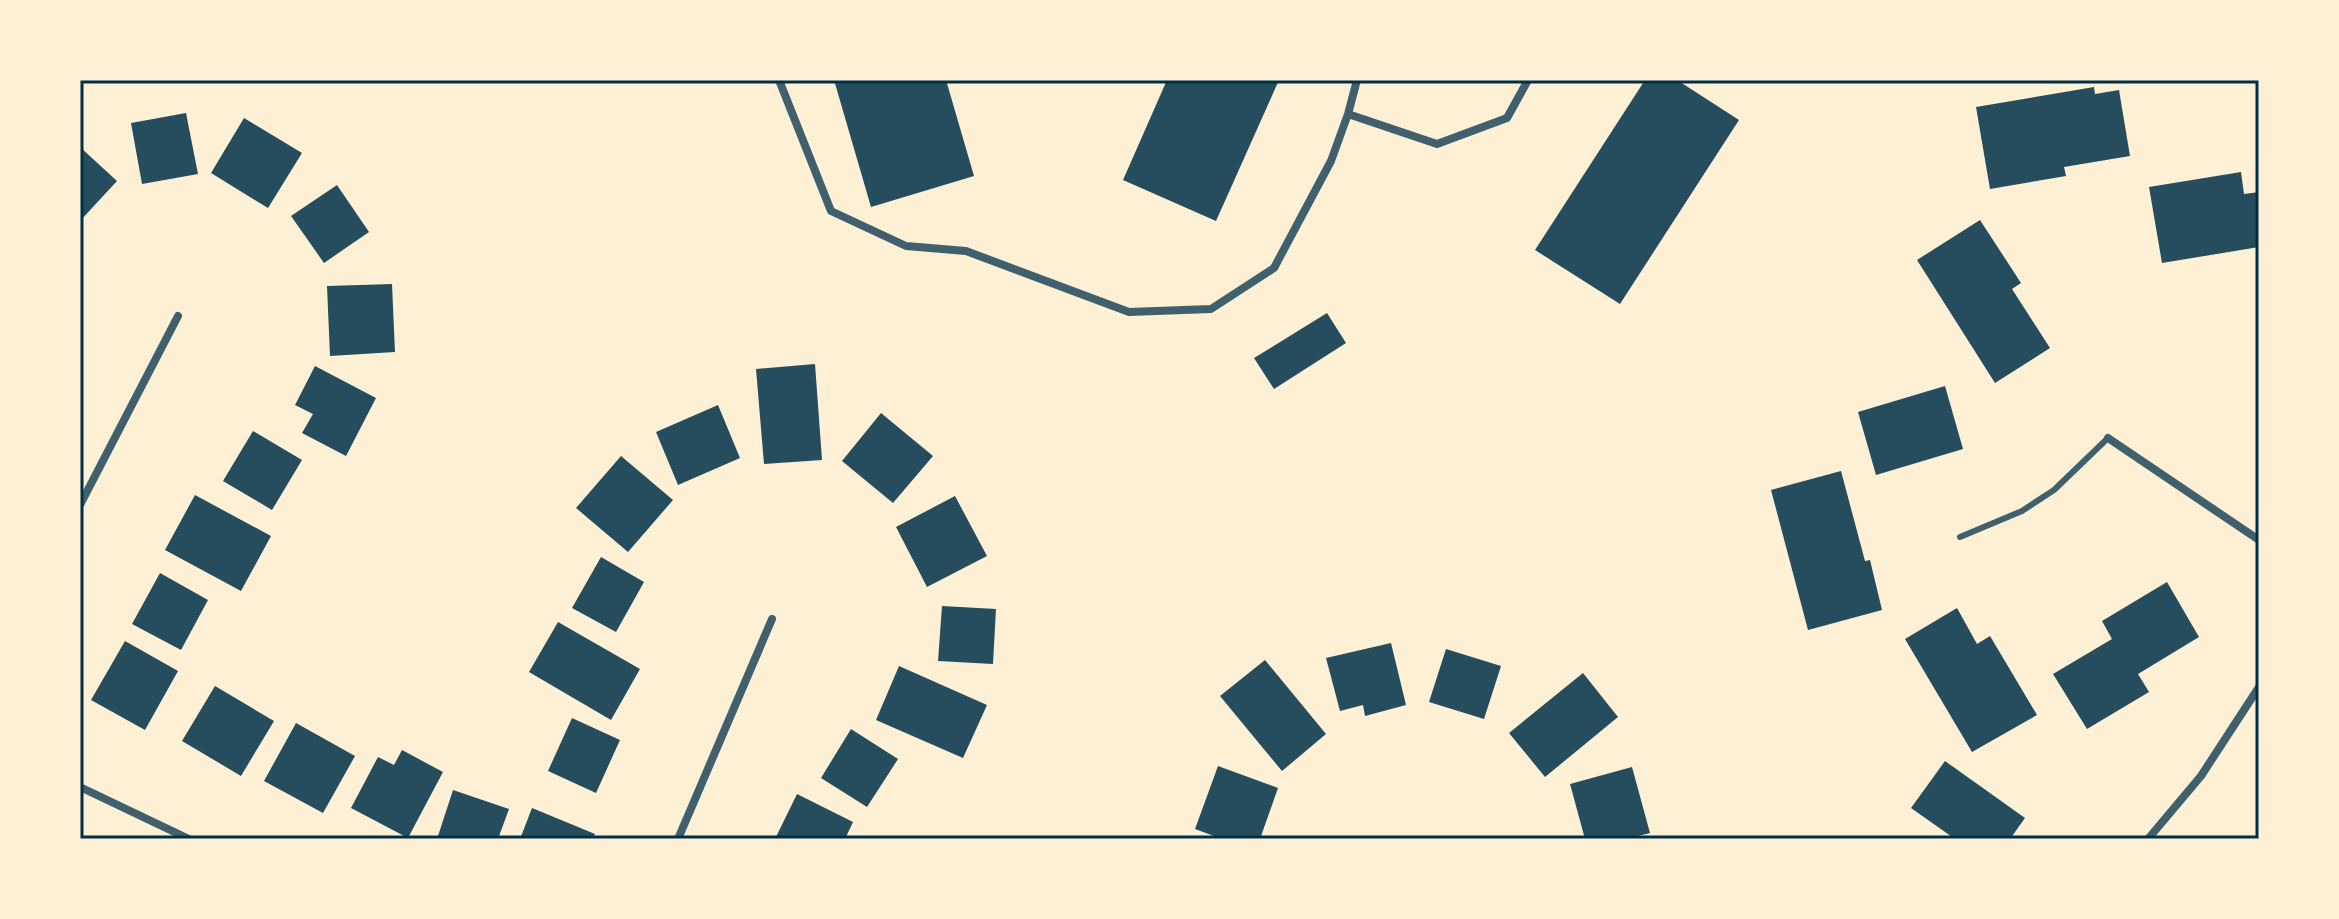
<svg xmlns="http://www.w3.org/2000/svg" width="2339" height="919" viewBox="0 0 2339 919" font-family="'Nunito Sans',sans-serif">
	<rect width="100%" height="100%" fill="#fdf0d5"/>
	<!-- building -->
	<path fill="#264d5e" d="M834,80H946L974,176L871,207Z
		M1167,80H1279L1216,221L1123,180Z
		M1645,80H1677L1739,120L1620,304L1535,250Z
		M2094,87L2095,94L2119,90L2130,156L2064,167L2066,176L1990,189L1976,107Z
		M186,113L198,174L142,184L131,123Z
		M244,118L302,153L268,208L211,173Z
		M80,147L117,181L80,221Z
		M2241,172L2244,194L2259,192V247L2162,263L2149,187Z
		M337,185L369,232L324,263L291,216Z
		M1980,220L2021,283L2012,289L2050,348L1995,383L1917,260Z
		M392,284L395,352L330,356L327,286Z
		M1327,313L1346,343L1274,389L1254,358Z
		M815,364L822,460L764,464L756,369Z
		M315,366L376,398L346,456L302,433L313,414L295,405Z
		M1945,386L1963,449L1876,475L1858,412Z
		M718,405L740,458L678,485L656,432Z
		M881,413L933,456L893,503L842,461Z
		M253,431L302,460L272,510L223,481Z
		M621,456L673,500L628,552L576,508Z
		M1841,471L1865,561L1870,560L1882,610L1808,630L1771,490Z
		M195,495L271,536L241,591L165,550Z
		M955,496L987,556L927,587L896,527Z
		M601,557L644,582L616,632L572,608Z
		M160,573L208,600L181,650L132,624Z
		M2167,582L2199,637L2138,674L2149,692L2087,729L2053,674L2112,639L2102,621Z
		M942,606L996,609L993,664L938,661Z
		M1957,608L1977,644L1990,636L2037,715L1972,752L1905,639Z
		M558,622L640,669L611,720L529,672Z
		M125,641L178,671L145,730L91,700Z
		M1391,643L1406,705L1365,716L1363,705L1340,711L1326,658Z
		M1446,649L1501,666L1484,719L1429,702Z
		M1265,660L1326,734L1282,771L1220,696Z
		M899,666L987,705L963,758L876,720Z
		M1583,673L1618,717L1545,777L1509,733Z
		M215,686L274,721L241,776L182,741Z
		M572,718L620,740L596,793L548,771Z
		M296,723L355,756L323,813L264,781Z
		M851,729L898,759L867,807L821,778Z
		M402,750L443,772L408,838L351,808L378,757L394,765Z
		M1945,761L2025,818L2010,839H1955L1911,808Z
		M1218,766L1278,788L1260,839H1222L1195,829Z
		M1632,767L1650,833L1626,839H1585L1570,784Z
		M453,790L509,809L498,839H437Z
		M797,794L853,822L845,839H775Z
		M532,808L595,834L593,839H520Z"/>
	<g fill="none" stroke-linecap="round" stroke-linejoin="round">
		<!-- service -->
		<path stroke="#3f606c" stroke-width="6" d="M1960,537L2022,511L2054,490L2108,438"/>
		<!-- minor -->
		<path stroke="#3f606c" stroke-width="8" d="M779,80L831,211L906,246L966,251L1129,312L1211,309L1274,268L1331,161L1348,114L1357,80
			M1348,114L1437,144L1507,118L1528,80
			M2108,438L2259,540
			M80,505L178,316
			M80,787L189,839
			M678,839L772,619
			M2148,839L2201,776L2259,687"/>
	</g>
	<!-- border -->
	<rect width="2339" height="919" fill="none" stroke="#fdf0d5" stroke-width="164"/>
	<rect x="82" y="82" width="2175" height="755" fill="none" stroke="#003049" stroke-width="3"/>
</svg>
